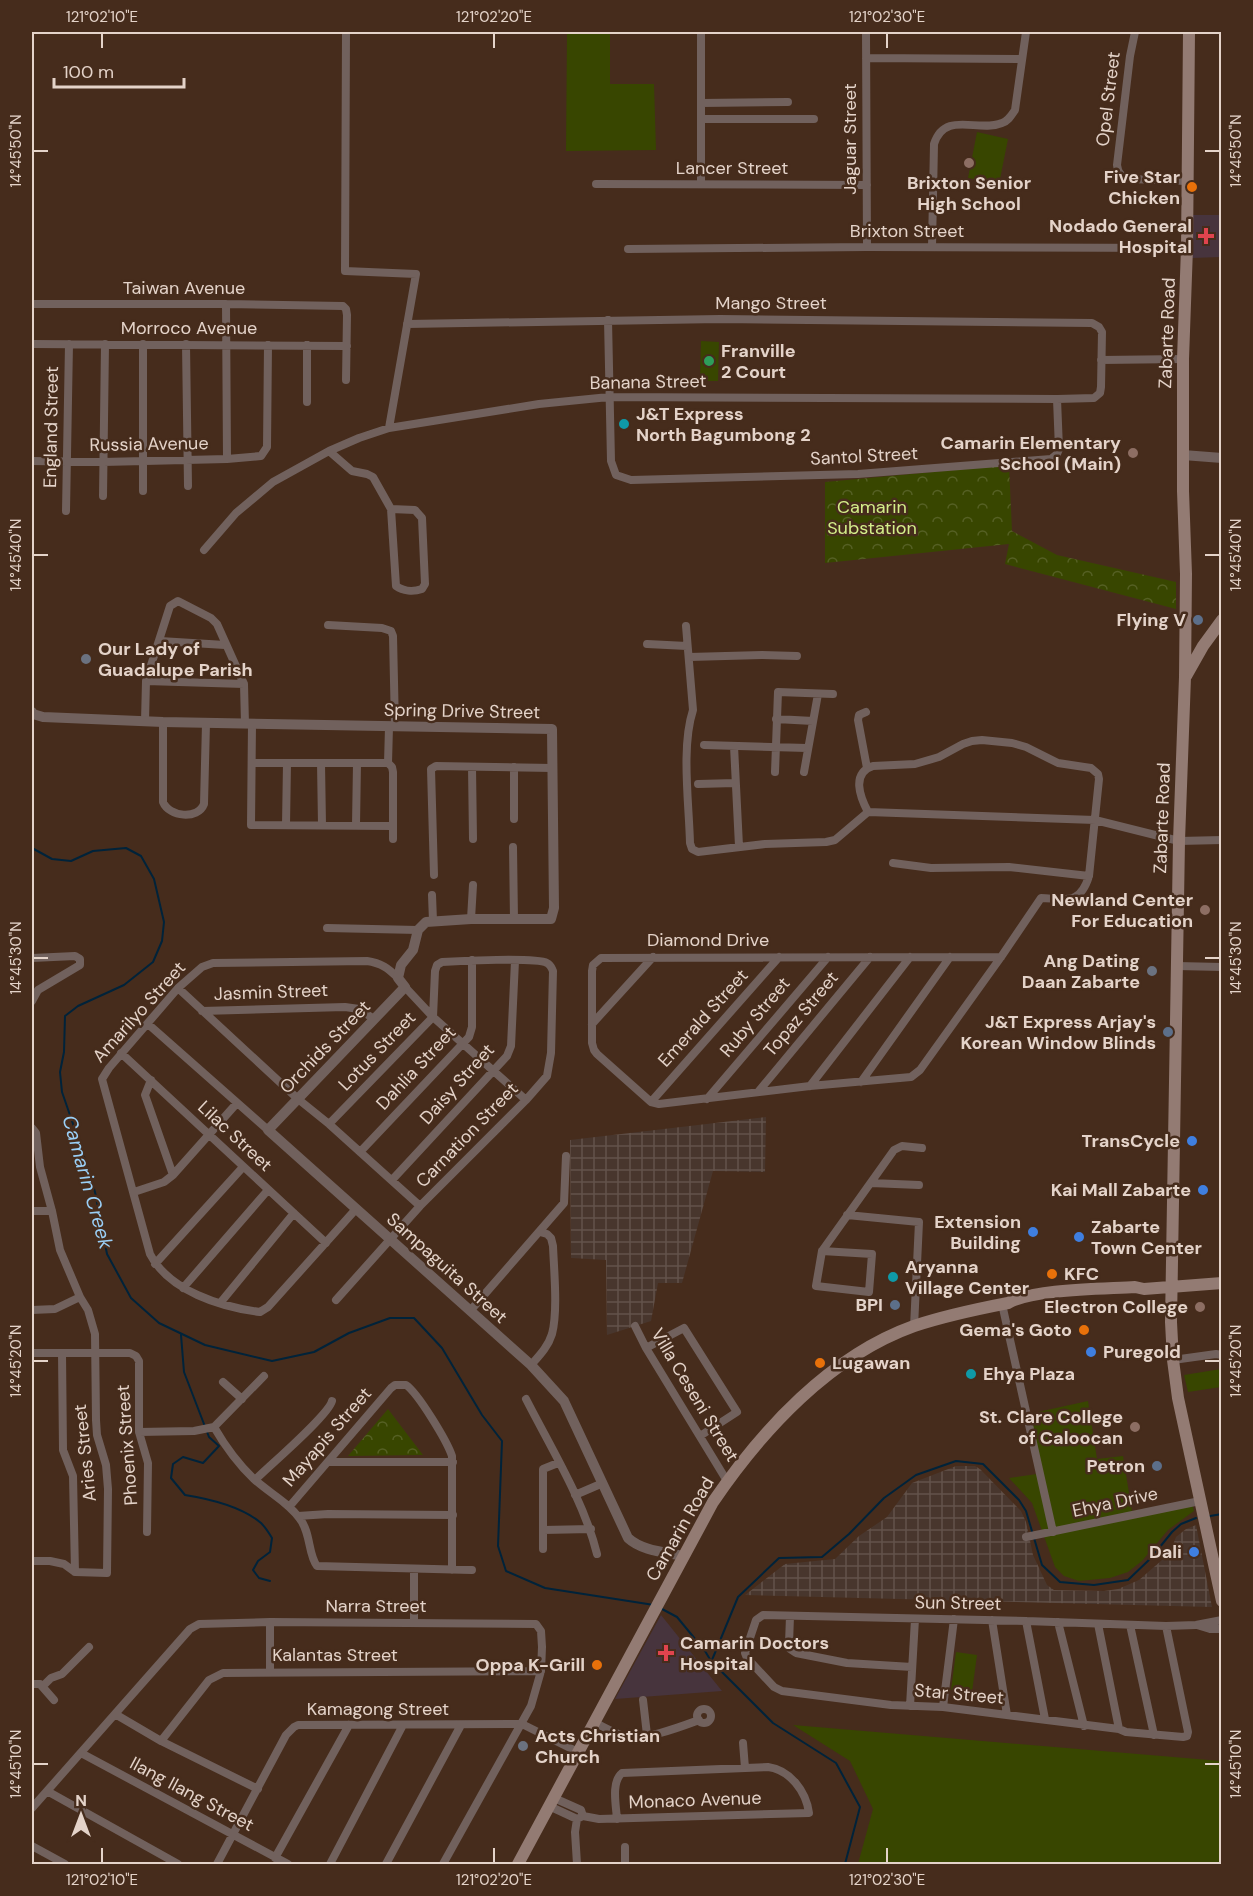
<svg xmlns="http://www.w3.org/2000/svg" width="1253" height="1896" viewBox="0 0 1253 1896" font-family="'DM Sans',sans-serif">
	<defs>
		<pattern id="industrial-grid" width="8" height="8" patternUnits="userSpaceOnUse" patternTransform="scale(1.5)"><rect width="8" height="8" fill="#48362d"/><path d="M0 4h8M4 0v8" fill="none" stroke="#62524a"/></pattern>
		<pattern id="park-crowns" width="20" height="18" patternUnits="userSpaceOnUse" patternTransform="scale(1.5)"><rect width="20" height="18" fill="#384600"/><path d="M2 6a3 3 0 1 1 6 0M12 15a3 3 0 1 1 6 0" fill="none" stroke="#556024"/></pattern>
	</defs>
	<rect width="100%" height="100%" fill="#462c1c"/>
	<!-- industrial -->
	<path fill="url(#industrial-grid)" d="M766,1117L765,1172L713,1171L682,1283H658L651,1321L607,1335L606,1260L571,1258L570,1140Z
		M956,1466H975L980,1469L1021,1511L1026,1522L1033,1555L1047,1585L1054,1590L1104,1591L1118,1589L1139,1580L1162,1560L1172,1547L1176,1537L1186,1529L1196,1525L1212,1607L745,1595L785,1564L835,1559L859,1536L887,1517L912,1483Z"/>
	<!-- medical -->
	<path fill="#47343d" d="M1191,215H1221V257L1192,258Z
		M661,1615L722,1691L615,1699Z"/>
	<!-- grass -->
	<path fill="#384600" d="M567,32H610V84H654L656,150L566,151Z
		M977,132L1008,139L999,184L968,178Z
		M701,341L719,342L718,381H700Z
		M1221,1369V1387L1188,1392L1184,1375Z
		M1088,1401L1097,1459L1123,1456L1132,1511L1191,1500L1194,1511L1168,1530L1142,1561L1128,1572L1110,1578L1079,1581L1064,1576L1055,1567L1032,1503L1009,1478L1037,1474L1024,1415Z
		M956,1652L977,1655L972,1692L951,1690Z
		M793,1725L1221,1761V1864H858L873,1809L850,1761Z"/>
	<!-- park -->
	<path fill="url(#park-crowns)" d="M1009,465L1012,531L1057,555L1176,582V609L1005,564L1009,544L825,563V482Z
		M388,1409L423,1455L348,1456Z"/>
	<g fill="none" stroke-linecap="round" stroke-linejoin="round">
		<!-- stream -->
		<path stroke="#00233a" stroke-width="2" d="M32,848L52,859L71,861L93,851L126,848L141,856L154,879L164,922L162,941L153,962L124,985L78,1006L65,1016L64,1052L60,1072L62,1092L81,1147L95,1192L107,1254L131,1298L159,1323L205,1345L272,1361L314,1352L349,1333L390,1318H414L442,1348L482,1415L502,1441L498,1546L506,1571L545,1588L654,1605
			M181,1335L184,1372L209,1437L219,1446L203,1463L183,1457L173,1464L171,1478L185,1495C210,1499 241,1506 261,1523C265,1527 269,1533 272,1538L270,1552L258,1561L253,1570L259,1578L270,1581
			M1210,1516L1222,1514
			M662,1609L677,1617L705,1651L711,1661L773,1723L836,1763L860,1807L845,1864
			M712,1660L738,1597L779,1558L822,1557L849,1534L884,1498L916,1475L956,1461L983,1464L1019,1500L1026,1511L1042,1565L1060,1582L1094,1585L1128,1580L1151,1558L1172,1532L1181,1524L1196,1518"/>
		<!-- minor -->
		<path stroke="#71615d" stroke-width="8" d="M346,32L345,271L416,274L389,428
			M866,32L867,247
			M1135,32L1130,56L1117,165C1118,173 1121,176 1129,179L1187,181
			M866,58L1022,59
			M701,103L788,102
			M702,119H814
			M596,184L867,185
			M701,184V32
			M932,247L934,144C945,110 978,133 1002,123C1008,121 1011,116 1015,110L1026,32
			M628,249L867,247L1187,248
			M32,304H226L343,306L346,309L347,315L346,380
			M226,304L227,459
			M608,320L611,461L616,475L631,480L858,474L1051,459L1057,454L1059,449L1057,399
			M32,344L347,346
			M186,344L188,486
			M307,345V402
			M1101,360L1183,359
			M329,451L352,471L367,474L373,477L391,509L396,586C403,591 413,592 422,589L425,584L422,518L415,510L391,509
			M32,461L103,462L227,459L261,456L267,447L268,345
			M143,491V344
			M103,496L105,344
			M66,511L69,344
			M204,550L236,513L273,482L329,451L359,438L389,428L539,404L609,397L1057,399L1094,398L1100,393L1101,387L1102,332L1099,327L1092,323L720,319L407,324
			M328,625L382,628L391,631L393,636L395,727
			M686,626L693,710C681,747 689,803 690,843L692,849L698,852L765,844L826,842L835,840L868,812L1095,820L1179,841L1222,840
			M160,641L225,645
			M647,644L687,646
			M689,657L762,655L797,656
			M146,681L244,684
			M866,712L859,715L858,720L867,768
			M776,719L813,721
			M145,721L146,681L170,606L178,601L211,618L217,624L244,684L245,724
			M163,722V802C169,817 198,820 204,804L206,723
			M252,724L251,825L393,826
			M389,727L388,763L392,767L393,772V839
			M704,745L807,748
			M734,746L739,846
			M252,763H388
			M321,763L322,825
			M472,767L473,839
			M514,767V819
			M775,772L778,692L833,694
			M804,772L818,694
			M698,784L735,783
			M868,812C860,797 851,773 873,766L915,764L939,757L963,744L972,741L982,740L1012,743L1026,747L1058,763L1091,768L1098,774L1099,779L1089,876C1080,905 1067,899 1041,898L1001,957L920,1070L911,1077L810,1086L659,1104L651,1102L597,1054L594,1050L592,1043V971L593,965L601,958L1001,957
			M286,825L287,763
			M356,825L357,763
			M513,847L514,920
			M893,863L931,868L1009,867L1089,876
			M434,875L431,769L436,766L552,768
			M432,895L433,921
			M471,919L473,885
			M327,928L418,930
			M32,958L75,956L80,959V965L38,990L32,1001
			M1177,966L1222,967
			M405,987L433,1017L526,1100
			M178,988L298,1099L329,1124L420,1206
			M202,1011L345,1007L359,1009L374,1019
			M148,1024L268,1130
			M592,1024L653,957
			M121,1053L326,1243
			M151,1080L145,1095L173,1175
			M861,1082L950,957
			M810,1086L910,957
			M758,1092L870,957
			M707,1099L828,957
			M651,1102L779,957
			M329,1124L433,1017L435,971L437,965L442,962C459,961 536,957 547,963C551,965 551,967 553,971L551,1053L547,1076L526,1100L420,1206L336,1300
			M32,1128L36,1133L40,1167L52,1211L60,1250L80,1297L88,1310L95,1334L96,1420L97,1435L106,1465L108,1489L107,1573L75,1572L64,1564L50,1561H32
			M360,1152L469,1037L472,1027V960
			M392,1180L507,1056L511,1046L515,961
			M871,1183L919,1185
			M134,1192L164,1182L173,1175L237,1103
			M356,1209L268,1307L260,1312C221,1307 169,1291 150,1254L102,1079L109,1068L178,988L202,967L213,963L367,961C381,963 388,968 398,978
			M32,1211H52
			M847,1215L919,1222L914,1327
			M822,1251L872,1254L869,1292L816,1286L822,1251L894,1150L902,1146L922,1148
			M155,1264L243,1167
			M183,1288L268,1190
			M221,1302L294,1213
			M1002,1304L1053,1532
			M32,1310L55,1309L80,1297
			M470,1311L564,1203L566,1156
			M635,1326L646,1348L727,1481
			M646,1348L684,1328L737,1412L700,1436
			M32,1353H130L136,1356L139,1361V1432L148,1463L147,1532
			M62,1353L63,1450L73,1476L75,1572
			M1173,1360L1216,1354L1222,1355
			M531,1365C539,1356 548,1347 552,1334C558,1311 554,1271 553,1246L551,1238L547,1234L540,1232
			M223,1382L242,1399
			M526,1399C551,1448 584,1501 597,1554
			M214,1427C225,1446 238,1464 254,1479C269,1493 288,1502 300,1519C311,1533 308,1555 317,1566L472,1570
			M139,1432L194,1431L214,1427L264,1376
			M328,1462H453
			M255,1480C270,1465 328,1416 332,1401
			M575,1495L603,1483
			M289,1507L391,1388L395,1385H406C418,1393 447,1441 452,1456V1570
			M298,1516L328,1514L453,1515
			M543,1530L591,1529
			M1026,1537L1200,1501
			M543,1549V1469L558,1463
			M790,1616L789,1644L790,1649L796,1653L847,1663L912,1667
			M992,1620L1007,1715
			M1026,1621L1045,1719
			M270,1622V1672
			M1058,1622L1084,1726
			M414,1623V1569
			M1098,1624L1119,1729
			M1130,1625L1154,1735
			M1197,1625L1210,1629H1222
			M1166,1626L1188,1732L1187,1736L1183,1737L1126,1732L1119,1729L943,1707L891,1705L782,1691L774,1687L747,1658L745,1653L756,1620L763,1615L1026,1621L1166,1626L1196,1625L1222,1620
			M32,1684H40L54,1700
			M43,1686L51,1678L62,1674L89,1647
			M643,1700L647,1735
			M910,1706L915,1619
			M943,1707L954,1619
			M697 1716a7 7 0 1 1 14 0a7 7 0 1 1-14 0Z
			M115,1714L161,1741L258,1789
			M594,1722C603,1727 614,1733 624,1736C644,1741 680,1727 699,1720
			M161,1741L209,1680L223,1673L541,1671
			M743,1743L745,1768
			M81,1753L288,1864
			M47,1791L178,1864
			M554,1798L581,1810L583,1816
			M549,1806L577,1819L583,1816L599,1819L809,1813C806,1791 790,1770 768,1767L622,1773C611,1782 616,1805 617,1819
			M32,1808L190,1629L199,1624L270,1622L536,1624L541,1631L542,1647L541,1671L531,1706L443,1864
			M32,1846L65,1864
			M625,1847V1864
			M275,1858L349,1725
			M217,1864L286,1735L294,1727L298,1725L522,1724L578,1752
			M330,1864L403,1725
			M386,1864L461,1725
			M577,1864L575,1832L577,1819"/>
		<!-- tertiary -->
		<path stroke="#71615d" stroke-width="10" d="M1183,455L1222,458
			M32,712L33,714L43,717L163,722L552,729L554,908L551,919H471L426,922L418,930L413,950L401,965L398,978L405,987L268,1130L531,1365L564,1401L628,1538C642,1551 665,1552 683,1556"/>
		<!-- secondary -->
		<path stroke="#937b73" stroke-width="12" d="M1189,32L1187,248L1183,359V491L1186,574L1185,677L1179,841L1171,1322L1173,1360L1178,1398L1222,1601
			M1186,676L1203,646L1222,620
			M518,1864L713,1502C762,1430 830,1356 914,1326C944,1316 977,1309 1008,1303C1032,1289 1105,1289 1135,1287L1144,1289L1222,1283"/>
	</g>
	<!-- ticks -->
	<path fill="none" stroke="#e4d3c9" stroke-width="2" d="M102,33V48M494,33V48M887,33V48M33,151H48M1205,151H1220M33,555H48M1205,555H1220M33,958H48M1205,958H1220M33,1361H48M1205,1361H1220M33,1764H48M1205,1764H1220M102,1848V1863M494,1848V1863M887,1848V1863"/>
	<!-- markers -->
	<g fill="#8d6e63" stroke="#462c1c" stroke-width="2">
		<circle cx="969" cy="163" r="6"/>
		<circle cx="1133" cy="453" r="6"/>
		<circle cx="1205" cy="910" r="6"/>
		<circle cx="1200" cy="1307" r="6"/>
		<circle cx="1135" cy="1427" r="6"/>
	</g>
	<g fill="#e8710a" stroke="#462c1c" stroke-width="2">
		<circle cx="1192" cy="187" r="6"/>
		<circle cx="1052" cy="1274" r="6"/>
		<circle cx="1084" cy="1330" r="6"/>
		<circle cx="820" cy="1363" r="6"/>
		<circle cx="597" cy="1665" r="6"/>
	</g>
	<g fill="#e0444e" stroke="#462c1c" stroke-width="2">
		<path d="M1203 227h6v6h6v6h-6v6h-6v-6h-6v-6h6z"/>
		<path d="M663 1644h6v6h6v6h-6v6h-6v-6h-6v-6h6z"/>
	</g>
	<circle fill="#2e9e5b" stroke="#462c1c" stroke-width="2" cx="709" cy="361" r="6"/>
	<g fill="#0f9aa8" stroke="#462c1c" stroke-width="2">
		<circle cx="624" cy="424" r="6"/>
		<circle cx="893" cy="1277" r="6"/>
		<circle cx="971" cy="1374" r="6"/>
	</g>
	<g fill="#5c6f8a" stroke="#462c1c" stroke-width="2">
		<circle cx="1198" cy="620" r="6"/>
		<circle cx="1168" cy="1032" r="6"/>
		<circle cx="895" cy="1305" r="6"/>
		<circle cx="1157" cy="1466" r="6"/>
	</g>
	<g fill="#6b7280" stroke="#462c1c" stroke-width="2">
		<circle cx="86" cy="659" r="6"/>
		<circle cx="1152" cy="971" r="6"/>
		<circle cx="523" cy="1746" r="6"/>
	</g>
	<g fill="#3f7fe0" stroke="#462c1c" stroke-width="2">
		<circle cx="1192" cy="1141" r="6"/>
		<circle cx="1203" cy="1190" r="6"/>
		<circle cx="1033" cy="1232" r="6"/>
		<circle cx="1079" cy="1237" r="6"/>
		<circle cx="1091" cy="1352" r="6"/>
		<circle cx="1194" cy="1552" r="6"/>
	</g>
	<g text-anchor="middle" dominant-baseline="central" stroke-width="5" stroke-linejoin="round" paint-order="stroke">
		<!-- street labels -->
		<g font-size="18" fill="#e4d3c9" stroke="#462c1c">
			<text transform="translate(1108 99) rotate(-83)">Opel Street</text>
			<text transform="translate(850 139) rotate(-90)">Jaguar Street</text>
			<text x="732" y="168">Lancer Street</text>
			<text x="907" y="231">Brixton Street</text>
			<text x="184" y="288">Taiwan Avenue</text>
			<text x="771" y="303">Mango Street</text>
			<text x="189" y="328">Morroco Avenue</text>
			<text transform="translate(1167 333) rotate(-88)">Zabarte Road</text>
			<text transform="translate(648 382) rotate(-1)">Banana Street</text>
			<text transform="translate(51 427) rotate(-89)">England Street</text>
			<text transform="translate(149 444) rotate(-1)">Russia Avenue</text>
			<text transform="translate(864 456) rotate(-3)">Santol Street</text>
			<text transform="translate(462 711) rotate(1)">Spring Drive Street</text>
			<text transform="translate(1162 818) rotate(-88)">Zabarte Road</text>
			<text x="708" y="940">Diamond Drive</text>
			<text transform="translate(271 992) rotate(-2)">Jasmin Street</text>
			<text transform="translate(139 1012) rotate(-48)">Amarilyo Street</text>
			<text transform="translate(801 1014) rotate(-50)">Topaz Street</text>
			<text transform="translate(755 1017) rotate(-50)">Ruby Street</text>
			<text transform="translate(703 1018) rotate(-48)">Emerald Street</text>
			<text transform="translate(325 1047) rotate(-46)">Orchids Street</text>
			<text transform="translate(377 1051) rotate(-46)">Lotus Street</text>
			<text transform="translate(416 1068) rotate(-47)">Dahlia Street</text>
			<text transform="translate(457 1084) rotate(-48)">Daisy Street</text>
			<text transform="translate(467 1135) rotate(-46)">Carnation Street</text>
			<text transform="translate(235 1136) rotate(43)">Lilac Street</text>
			<text transform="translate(447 1268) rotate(42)">Sampaguita Street</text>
			<text transform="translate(695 1395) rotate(59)">Villa Ceseni Street</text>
			<text transform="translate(327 1437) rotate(-49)">Mayapis Street</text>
			<text transform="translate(127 1445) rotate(-94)">Phoenix Street</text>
			<text transform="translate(85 1453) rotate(-96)">Aries Street</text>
			<text transform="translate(1115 1502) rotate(-12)">Ehya Drive</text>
			<text transform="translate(680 1529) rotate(-60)">Camarin Road</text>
			<text transform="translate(958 1603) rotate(1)">Sun Street</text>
			<text x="376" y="1606">Narra Street</text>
			<text x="335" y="1655">Kalantas Street</text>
			<text transform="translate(959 1694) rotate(5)">Star Street</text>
			<text x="378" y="1709">Kamagong Street</text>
			<text transform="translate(192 1794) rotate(28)">Ilang Ilang Street</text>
			<text transform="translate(695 1800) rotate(-2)">Monaco Avenue</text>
		</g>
		<!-- poi labels -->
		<g font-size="18" font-weight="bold" fill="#e4d3c9" stroke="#462c1c" text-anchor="end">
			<text x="1180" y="177">Five Star<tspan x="1180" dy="21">Chicken</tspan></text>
			<text x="969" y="183" text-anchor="middle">Brixton Senior<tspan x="969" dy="21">High School</tspan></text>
			<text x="1192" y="226">Nodado General<tspan x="1192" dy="21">Hospital</tspan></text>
			<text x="721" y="351" text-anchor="start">Franville<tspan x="721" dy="21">2 Court</tspan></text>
			<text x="636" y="414" text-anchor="start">J&amp;T Express<tspan x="636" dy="21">North Bagumbong 2</tspan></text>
			<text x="1121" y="443">Camarin Elementary<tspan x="1121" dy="21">School (Main)</tspan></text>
			<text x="1186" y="620">Flying V</text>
			<text x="98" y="649" text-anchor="start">Our Lady of<tspan x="98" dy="21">Guadalupe Parish</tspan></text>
			<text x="1193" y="900">Newland Center<tspan x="1193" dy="21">For Education</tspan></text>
			<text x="1140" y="961">Ang Dating<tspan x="1140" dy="21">Daan Zabarte</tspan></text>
			<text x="1156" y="1022">J&amp;T Express Arjay's<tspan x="1156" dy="21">Korean Window Blinds</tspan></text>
			<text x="1180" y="1141">TransCycle</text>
			<text x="1191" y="1190">Kai Mall Zabarte</text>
			<text x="1021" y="1222">Extension<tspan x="1021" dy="21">Building</tspan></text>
			<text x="1091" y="1227" text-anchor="start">Zabarte<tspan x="1091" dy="21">Town Center</tspan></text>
			<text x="905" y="1267" text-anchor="start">Aryanna<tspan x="905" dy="21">Village Center</tspan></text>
			<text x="1064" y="1274" text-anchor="start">KFC</text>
			<text x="883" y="1305">BPI</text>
			<text x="1188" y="1307">Electron College</text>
			<text x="1072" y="1330">Gema's Goto</text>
			<text x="1103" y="1352" text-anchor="start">Puregold</text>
			<text x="832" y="1363" text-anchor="start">Lugawan</text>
			<text x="983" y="1374" text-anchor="start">Ehya Plaza</text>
			<text x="1123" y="1417">St. Clare College<tspan x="1123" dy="21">of Caloocan</tspan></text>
			<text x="1145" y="1466">Petron</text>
			<text x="1182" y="1552">Dali</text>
			<text x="680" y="1643" text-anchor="start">Camarin Doctors<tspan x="680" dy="21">Hospital</tspan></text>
			<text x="585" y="1665">Oppa K-Grill</text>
			<text x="535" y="1736" text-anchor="start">Acts Christian<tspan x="535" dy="21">Church</tspan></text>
		</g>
		<!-- park labels -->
		<g font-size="18" fill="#d4ef8a" stroke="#462c1c">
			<text x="872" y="507">Camarin<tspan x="872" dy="21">Substation</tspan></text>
		</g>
		<!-- water labels -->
		<g font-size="20" font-style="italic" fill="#9acff6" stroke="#462c1c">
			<text transform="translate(88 1182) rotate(74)">Camarin Creek</text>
		</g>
	</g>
	<!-- border -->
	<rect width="1253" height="1896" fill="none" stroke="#462c1c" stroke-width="66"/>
	<!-- north arrow -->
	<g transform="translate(81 1815)" stroke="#462c1c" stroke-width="4.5" paint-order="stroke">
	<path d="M0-4.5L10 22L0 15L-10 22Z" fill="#e4d3c9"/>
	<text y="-9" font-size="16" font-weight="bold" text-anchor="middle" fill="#e4d3c9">N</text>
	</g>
	<!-- scale -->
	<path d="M54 78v9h130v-9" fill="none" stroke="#e4d3c9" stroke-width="3"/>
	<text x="63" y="78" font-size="18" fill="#e4d3c9" stroke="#462c1c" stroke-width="4.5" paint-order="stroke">100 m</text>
	<rect x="33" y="33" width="1187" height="1830" fill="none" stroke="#e4d3c9" stroke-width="2"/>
	<g font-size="15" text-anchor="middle" fill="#e4d3c9">
		<text x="102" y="22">121°02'10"E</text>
		<text x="494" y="22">121°02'20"E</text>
		<text x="887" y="22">121°02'30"E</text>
		<text transform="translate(16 151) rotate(-90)" y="5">14°45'50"N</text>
		<text transform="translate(1236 151) rotate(-90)" y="5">14°45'50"N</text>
		<text transform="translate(16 555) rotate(-90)" y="5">14°45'40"N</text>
		<text transform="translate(1236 555) rotate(-90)" y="5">14°45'40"N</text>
		<text transform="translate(16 958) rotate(-90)" y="5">14°45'30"N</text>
		<text transform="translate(1236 958) rotate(-90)" y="5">14°45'30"N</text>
		<text transform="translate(16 1361) rotate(-90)" y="5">14°45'20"N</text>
		<text transform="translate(1236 1361) rotate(-90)" y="5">14°45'20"N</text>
		<text transform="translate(16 1764) rotate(-90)" y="5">14°45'10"N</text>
		<text transform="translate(1236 1764) rotate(-90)" y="5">14°45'10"N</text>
		<text x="102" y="1885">121°02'10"E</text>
		<text x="494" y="1885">121°02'20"E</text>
		<text x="887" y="1885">121°02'30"E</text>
	</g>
</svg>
